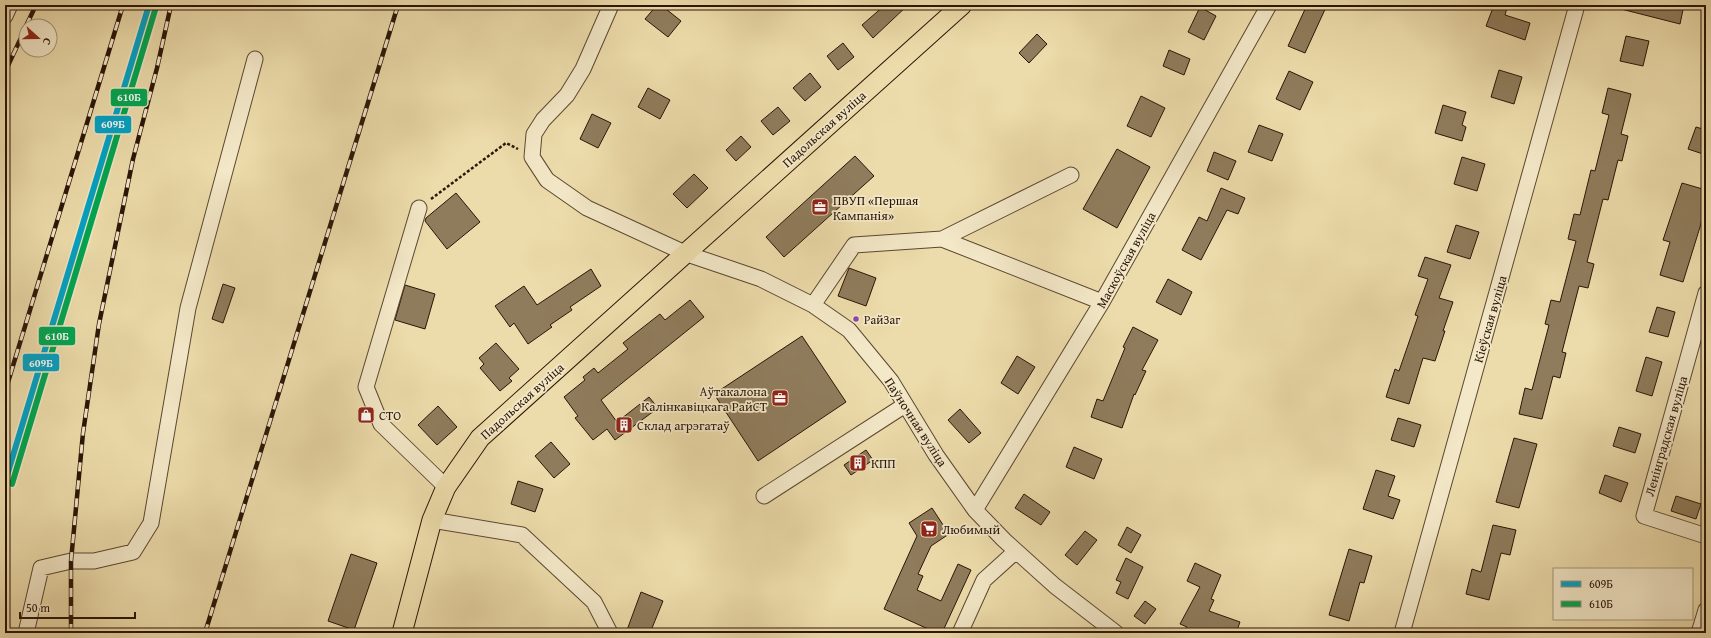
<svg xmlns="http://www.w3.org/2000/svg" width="1711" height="638" viewBox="0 0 1711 638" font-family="'Gentium Book Plus',serif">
	<rect width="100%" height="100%" fill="#eddcab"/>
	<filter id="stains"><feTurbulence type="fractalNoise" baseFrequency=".005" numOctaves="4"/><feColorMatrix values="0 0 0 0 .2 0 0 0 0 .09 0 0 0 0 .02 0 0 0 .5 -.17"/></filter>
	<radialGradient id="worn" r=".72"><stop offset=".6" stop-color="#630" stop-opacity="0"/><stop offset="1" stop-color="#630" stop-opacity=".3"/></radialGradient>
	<!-- building -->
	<path fill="#8f7c5c" stroke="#2a1507" d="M657,5H661L681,21L668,37L645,19Z
		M885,5H908L873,38L862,25Z
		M1307,5H1327L1305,53L1288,46Z
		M1494,5L1507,8L1505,15L1530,23L1525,40L1486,26Z
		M1622,5H1684L1680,24L1621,9Z
		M1200,7L1216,16L1204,40L1188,32Z
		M1037,34L1047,44L1029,63L1019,53Z
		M1626,36L1649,41L1643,66L1620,61Z
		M843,43L854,57L838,70L827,56Z
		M1169,50L1190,59L1184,75L1163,66Z
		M1499,70L1522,77L1514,104L1491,97Z
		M1289,71L1313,82L1300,110L1276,99Z
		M810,73L821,87L805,101L793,88Z
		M648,88L670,100L660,119L638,107Z
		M1608,88L1631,94L1621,134L1628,136L1622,161L1618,160L1608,200L1603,199L1587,262L1594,264L1588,288L1579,286L1562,352L1566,353L1560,378L1553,376L1542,419L1519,414L1525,388L1532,390L1549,325L1545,324L1551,300L1560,302L1576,241L1568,239L1574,214L1580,215L1591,170L1595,171L1609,115L1602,113Z
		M1141,96L1165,108L1151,137L1127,126Z
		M1443,105L1466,112L1462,125L1466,127L1462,141L1435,133Z
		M778,107L790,121L773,135L761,121Z
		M592,114L611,123L598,148L580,139Z
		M1259,125L1283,134L1272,161L1248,152Z
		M1696,127L1706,130V155L1688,149Z
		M741,136L751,147L736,161L726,150Z
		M1117,149L1150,167L1117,228L1083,209Z
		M1214,152L1236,161L1228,180L1207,171Z
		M855,156L874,176L784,257L766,237Z
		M1462,157L1485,164L1477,191L1454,184Z
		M694,174L708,188L687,208L673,194Z
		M1682,183L1706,190V203L1700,227L1683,282L1660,275L1670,242L1663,240Z
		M1221,188L1245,198L1238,214L1227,210L1201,260L1182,250L1199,217L1207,221Z
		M456,193L480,222L447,249L425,221L426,218Z
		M1456,225L1479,232L1470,259L1447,252Z
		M1425,257L1451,265L1439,298L1453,302L1443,331H1445L1435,361L1423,358L1409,404L1386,397L1395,369L1399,371L1418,316L1415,315L1428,279L1418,276Z
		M849,268L876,278L866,306L838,296Z
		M591,269L601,286L570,307L572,310L550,325L552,327L528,344L514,323L510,327L495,306L524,286L537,305Z
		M1168,279L1192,292L1181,315L1156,302Z
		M223,284L235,288L223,323L212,319Z
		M405,285L435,294L425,329L395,320Z
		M690,300L704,317L601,400L617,422L649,397L658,408L615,440L607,429L593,440L575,418L578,416L564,397L585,380L583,377L594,368L598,373L628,349L623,343L660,314L665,320Z
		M1657,307L1675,312L1668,337L1649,332Z
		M1133,327L1158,340L1142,370L1146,371L1135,395L1134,394L1122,428L1091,417L1097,399L1103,401L1125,348L1123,347Z
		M802,336L846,402L758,461L714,394Z
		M496,343L519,369L509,378L512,381L500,391L480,368L484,364L479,358Z
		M1017,356L1035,367L1018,394L1001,383Z
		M1646,357L1662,362L1652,396L1636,391Z
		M438,406L457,427L437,445L418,425Z
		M960,409L981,433L969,443L948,420Z
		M1398,418L1421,425L1414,447L1391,440Z
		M1619,427L1641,434L1635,453L1613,446Z
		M1514,438L1537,444L1519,508L1496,502Z
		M551,442L570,464L554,478L535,456Z
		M1074,447L1102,459L1094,479L1066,467Z
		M866,450L873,460L851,475L844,465Z
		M1376,470L1395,476L1388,496L1400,500L1393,519L1363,509Z
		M1605,475L1628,483L1621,502L1599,493Z
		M518,481L543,489L535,512L511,504Z
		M1024,494L1050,512L1041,525L1015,508Z
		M1676,496L1701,504L1696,519L1671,511Z
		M932,508L949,534L931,546L918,574L923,576L917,590L941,601L958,564L971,570L942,633H937L884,609L917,536L909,523Z
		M1493,525L1516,530L1510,555L1501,553L1489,600L1466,594L1472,569L1481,572Z
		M1127,527L1141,535L1131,553L1118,545Z
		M1085,531L1097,540L1077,565L1065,555Z
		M1349,549L1372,556L1364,583L1360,582L1349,621L1329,615Z
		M351,554L377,563L354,630L328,621Z
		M1126,558L1143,567L1128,599L1116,593L1121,582L1116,580Z
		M1195,563L1221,575L1211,599L1214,600L1209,611L1240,622L1236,633H1184L1187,627L1180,624L1200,587L1187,581Z
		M641,592L663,601L650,633H635L627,630Z
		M1145,601L1156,609L1145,624L1134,616Z"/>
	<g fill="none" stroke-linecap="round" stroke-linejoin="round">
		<!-- minor casing -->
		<g stroke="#5b4730" stroke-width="17">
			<path id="minor" d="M611,5L583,69L567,95L543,120L534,134L532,157L547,180L587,208L687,254L761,279L813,305L849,330L891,381L936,455L975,510L1004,540L1055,586L1116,633
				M5,16L10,5
				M419,208L366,387L381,424L446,487
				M942,239L1102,302
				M1706,293L1644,516L1706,536
				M813,305L854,245L942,239L1071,175
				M764,496L905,405
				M975,510L1102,302L1269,5
				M432,520L522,535L594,602L610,633
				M26,633L41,568L71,561H94L133,552L151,523L188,308L255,59
				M960,633L984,580L1016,551
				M1402,633L1577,5
				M1699,633L1706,610"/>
		</g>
		<!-- major casing -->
		<g stroke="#2a1507" stroke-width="21">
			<path id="major" d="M402,633L432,520L446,487L480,438L962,5"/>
		</g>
		<!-- path -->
		<path stroke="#2a1507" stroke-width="2.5" stroke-dasharray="3 2" stroke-linecap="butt" d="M431,199L506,143L518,149"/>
		<!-- minor -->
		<use href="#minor" stroke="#f3e8c8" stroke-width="15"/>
		<!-- major -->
		<use href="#major" stroke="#eddcab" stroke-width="19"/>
		<!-- rail casing -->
		<g stroke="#2a1507" stroke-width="4.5">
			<path id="rail" d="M26,26L36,5
				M5,72L26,27
				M5,346L7,338
				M5,392L123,5
				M71,633V561L83,433L99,324L133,159L157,68L171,5
				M205,633L398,5"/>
		</g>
		<!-- rail -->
		<use href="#rail" stroke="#f3e8c8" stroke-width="3" stroke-dasharray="9" stroke-linecap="butt"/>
		<!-- rail-1 casing -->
		<g stroke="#f3e8c8" stroke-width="9">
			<path id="rail-1" d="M5,482L149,5"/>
		</g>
		<!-- rail-2 casing -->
		<g stroke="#f3e8c8" stroke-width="9">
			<path id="rail-2" d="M12,484L156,7"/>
		</g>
		<!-- rail-1 -->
		<use href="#rail-1" stroke="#02a2c4" stroke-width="6"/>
		<!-- rail-2 -->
		<use href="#rail-2" stroke="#00a651" stroke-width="6"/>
	</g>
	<!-- icons -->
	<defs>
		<g id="office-square" transform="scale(0.9)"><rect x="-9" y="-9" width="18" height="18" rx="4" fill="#8f2418" stroke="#f3e8c8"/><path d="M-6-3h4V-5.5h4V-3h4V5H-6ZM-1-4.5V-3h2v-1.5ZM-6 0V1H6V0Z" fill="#fff"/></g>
		<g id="shop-square" transform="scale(0.9)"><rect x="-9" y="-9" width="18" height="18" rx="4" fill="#8f2418" stroke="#f3e8c8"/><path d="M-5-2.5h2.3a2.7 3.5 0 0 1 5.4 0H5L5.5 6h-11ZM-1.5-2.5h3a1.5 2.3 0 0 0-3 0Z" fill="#fff"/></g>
		<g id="building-square" transform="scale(0.9)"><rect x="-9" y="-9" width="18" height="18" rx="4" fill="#8f2418" stroke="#f3e8c8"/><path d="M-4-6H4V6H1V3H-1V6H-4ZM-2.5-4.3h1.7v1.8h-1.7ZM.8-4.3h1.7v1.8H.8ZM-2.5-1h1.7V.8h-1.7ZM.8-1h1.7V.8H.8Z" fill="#fff"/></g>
		<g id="supermarket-square" transform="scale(0.9)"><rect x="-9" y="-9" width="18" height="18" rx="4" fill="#8f2418" stroke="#f3e8c8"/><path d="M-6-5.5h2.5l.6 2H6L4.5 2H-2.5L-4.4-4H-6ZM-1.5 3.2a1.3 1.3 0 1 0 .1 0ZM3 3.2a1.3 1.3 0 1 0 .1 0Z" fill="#fff"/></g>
	</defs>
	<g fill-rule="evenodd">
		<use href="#office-square" x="820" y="207"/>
		<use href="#office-square" x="780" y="398"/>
		<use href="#shop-square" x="366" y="415"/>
		<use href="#building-square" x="624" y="425"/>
		<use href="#building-square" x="858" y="463"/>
		<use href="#supermarket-square" x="929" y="529"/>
	</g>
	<!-- markers -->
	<circle fill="#8e44ad" stroke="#f3e8c8" stroke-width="1.5" cx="856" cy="319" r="3.5"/>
	<g text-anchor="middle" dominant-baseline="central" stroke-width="3.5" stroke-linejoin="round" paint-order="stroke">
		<!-- bus labels -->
		<g font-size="12" fill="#2a1507" stroke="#f3e8c8" text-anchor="start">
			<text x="864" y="319">РайЗаг</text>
		</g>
		<!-- street labels -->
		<g font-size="13" fill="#2a1507" stroke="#f3e8c8">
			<text transform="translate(824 129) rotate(-42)">Падольская вуліца</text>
			<text transform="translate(1126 260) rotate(-61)">Маскоўская вуліца</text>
			<text transform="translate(1490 319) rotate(-74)">Кіеўская вуліца</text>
			<text transform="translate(522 401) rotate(-42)">Падольская вуліца</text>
			<text transform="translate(916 422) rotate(57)">Паўночная вуліца</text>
			<text transform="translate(1666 436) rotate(-74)">Ленінградская вуліца</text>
		</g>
		<!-- poi labels -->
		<g font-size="13" fill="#2a1507" stroke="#f3e8c8" text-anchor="start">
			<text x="833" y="200">ПВУП «Першая<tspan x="833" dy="15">Кампанія»</tspan></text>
			<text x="767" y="391" text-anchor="end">Аўтакалона<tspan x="767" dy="15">Калінкавіцкага РайСТ</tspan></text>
			<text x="379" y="415">СТО</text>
			<text x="637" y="425">Склад агрэгатаў</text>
			<text x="871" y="463">КПП</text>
			<text x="942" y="529">Любимый</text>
		</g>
	</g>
	<g stroke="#f3e8c8" stroke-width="1.5">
		<rect x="110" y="88" width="38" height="19" rx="4" fill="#00a651"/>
		<rect x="94" y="115" width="38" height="19" rx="4" fill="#02a2c4"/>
		<rect x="38" y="326" width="38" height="20" rx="4" fill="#00a651"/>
		<rect x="22" y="353" width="38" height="19" rx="4" fill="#02a2c4"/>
	</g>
	<g font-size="11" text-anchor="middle" font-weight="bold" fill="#fff">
		<text x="129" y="101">610Б</text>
		<text x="113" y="128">609Б</text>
		<text x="57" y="340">610Б</text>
		<text x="41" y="367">609Б</text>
	</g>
	<!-- margin -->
	<rect width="1711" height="638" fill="none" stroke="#eddcab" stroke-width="20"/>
	<rect x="6" y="6" width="1699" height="626" fill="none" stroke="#2a1507" stroke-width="2"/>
	<rect x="10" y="10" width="1691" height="618" fill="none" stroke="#2a1507"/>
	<!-- legend -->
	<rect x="1553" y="568" width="140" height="52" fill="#f3e8c8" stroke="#a3947b"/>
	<rect x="1561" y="581" width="20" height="6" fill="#02a2c4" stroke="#a3947b"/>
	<text x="1589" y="588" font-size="12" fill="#2a1507">609Б</text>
	<rect x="1561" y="601" width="20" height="6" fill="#00a651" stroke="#a3947b"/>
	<text x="1589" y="608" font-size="12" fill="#2a1507">610Б</text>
	<!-- north arrow -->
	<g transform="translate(38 38) rotate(111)"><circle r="19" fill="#f3e8c8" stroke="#a3947b"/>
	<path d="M0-3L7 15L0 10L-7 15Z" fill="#8f2418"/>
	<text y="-6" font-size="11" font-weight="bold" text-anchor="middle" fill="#2a1507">С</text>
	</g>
	<!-- scale -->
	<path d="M20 612v6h115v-6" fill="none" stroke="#2a1507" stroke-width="2"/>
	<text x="26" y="612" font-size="12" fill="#2a1507" stroke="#f3e8c8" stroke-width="3" paint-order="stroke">50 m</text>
	<rect width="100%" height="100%" filter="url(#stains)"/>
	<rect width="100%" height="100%" fill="url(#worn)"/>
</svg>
